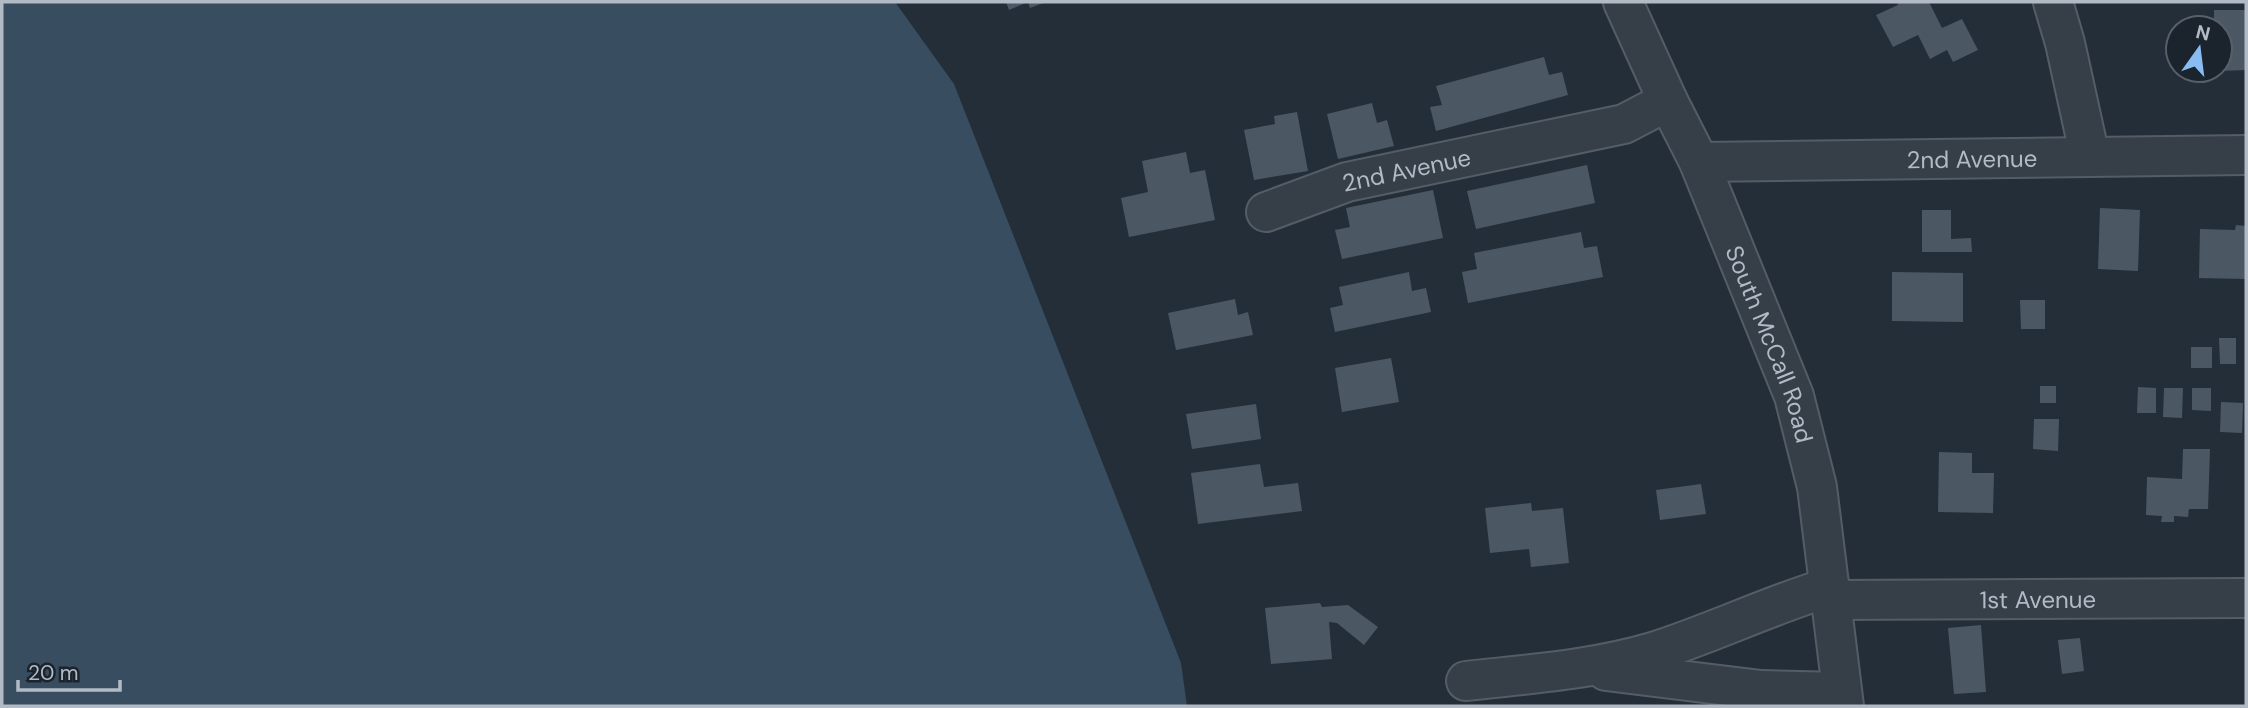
<svg xmlns="http://www.w3.org/2000/svg" width="2248" height="708" viewBox="0 0 2248 708" font-family="'DM Sans',sans-serif">
	<rect width="100%" height="100%" fill="#232e38"/>
	<!-- water -->
	<path fill="#394d61" d="M2,2H895L954,84L1181,663L1187,706H2Z"/>
	<!-- building -->
	<path fill="#4b5864" d="M1006,2H1046L1030,8L1028,2L1009,10Z
		M1897,2H1929L1942,28L1962,19L1978,50L1953,62L1947,50L1930,59L1918,35L1893,47L1876,15L1898,5Z
		M2214,10H2246V70L2220,71V28H2214Z
		M1544,57L1549,75L1562,72L1568,95L1436,131L1430,107L1442,105L1436,86Z
		M2188,70H2215V78L2188,79Z
		M1372,103L1377,123L1387,120L1394,146L1338,159L1327,114Z
		M1297,112L1308,171L1254,180L1244,130L1275,124L1274,116Z
		M1186,152L1190,173L1205,170L1215,220L1129,237L1121,198L1148,192L1142,161Z
		M1587,165L1595,203L1476,229L1467,191Z
		M1433,190L1443,238L1342,259L1335,230L1350,227L1346,208Z
		M2100,208L2140,210L2138,271L2098,269Z
		M1922,210H1951V239L1971,238L1972,252H1922Z
		M2236,225L2246,226V279L2199,278L2200,229L2235,230Z
		M1581,232L1584,248L1597,246L1603,277L1468,303L1462,272L1477,269L1474,253Z
		M1409,272L1412,291L1426,288L1431,312L1335,332L1330,308L1343,305L1339,287Z
		M1892,272L1963,273V322L1892,321Z
		M1235,299L1238,315L1248,312L1253,335L1176,350L1168,313Z
		M2020,300H2045V329H2021Z
		M2219,338H2236V364H2220Z
		M2191,347H2212V368H2191Z
		M1391,358L1399,402L1342,412L1335,368Z
		M2040,386H2056V403H2040Z
		M2138,387L2156,388V413H2137Z
		M2164,388H2183L2182,418L2163,417Z
		M2192,388H2211V411L2192,410Z
		M2221,402L2243,403L2242,433L2220,432Z
		M1256,404L1261,439L1192,449L1186,414Z
		M2034,419H2059L2058,451L2033,449Z
		M2183,449H2210L2208,509H2189L2188,517L2174,516V522H2161L2162,516L2146,515L2147,477L2182,479Z
		M1939,452L1972,453V473H1994L1993,513L1938,512Z
		M1260,464L1264,487L1298,483L1302,511L1198,524L1191,473Z
		M1701,484L1706,514L1660,520L1656,490Z
		M1531,503L1532,511L1563,508L1569,563L1531,567L1529,549L1490,553L1485,508Z
		M1320,603L1322,607L1348,605L1378,627L1364,645L1337,623L1329,622L1332,659L1271,664L1265,608Z
		M1981,625L1986,692L1954,694L1948,628Z
		M2080,638L2084,671L2062,674L2058,640Z"/>
	<g fill="none" stroke-linecap="round" stroke-linejoin="round">
		<!-- minor casing -->
		<g stroke="#545d66" stroke-width="42">
			<g id="minor">
				<path id="s1" d="M1623,2L1668,101L1699,162L1794,396L1817,487L1844,706"/>
				<path d="M2053,2L2065,43L2090,157"/>
				<path id="s2" d="M1699,162L2246,155"/>
				<path id="s3" d="M1266,212L1347,182L1624,124L1668,101"/>
				<path id="s4" d="M1832,600L2246,598"/>
				<path d="M1606,671L1761,690L1842,692"/>
				<path d="M1466,681C1529,674 1592,670 1653,652C1713,633 1770,605 1830,587"/>
			</g>
		</g>
		<!-- minor -->
		<use href="#minor" stroke="#363f48" stroke-width="38"/>
	</g>
	<g text-anchor="middle" dominant-baseline="central" stroke-width="6" stroke-linejoin="round" paint-order="stroke">
		<!-- street labels -->
		<g font-size="24" fill="#b1bac5" stroke="#1b242d">
			<text stroke="none"><textPath href="#s2" startOffset="273">2nd Avenue</textPath></text>
			<text stroke="none"><textPath href="#s3" startOffset="147">2nd Avenue</textPath></text>
			<text stroke="none"><textPath href="#s1" startOffset="373">South McCall Road</textPath></text>
			<text stroke="none"><textPath href="#s4" startOffset="206">1st Avenue</textPath></text>
		</g>
	</g>
	<!-- border -->
	<rect width="2248" height="708" fill="none" stroke="#b1bac5" stroke-width="7"/>
	<!-- north arrow -->
	<g transform="translate(2199 49) rotate(14)"><circle r="33" fill="#1b242d" stroke="#57606a" stroke-width="2"/>
	<path d="M0-5L12 26L0 18L-12 26Z" fill="#89bcf1"/>
	<text y="-10" font-size="19" font-weight="bold" text-anchor="middle" fill="#b1bac5">N</text>
	</g>
	<!-- scale -->
	<path d="M18 680v10h102v-10" fill="none" stroke="#b1bac5" stroke-width="3.5"/>
	<text x="28" y="680" font-size="21" fill="#b1bac5" stroke="#1b242d" stroke-width="5" paint-order="stroke">20 m</text>
</svg>
